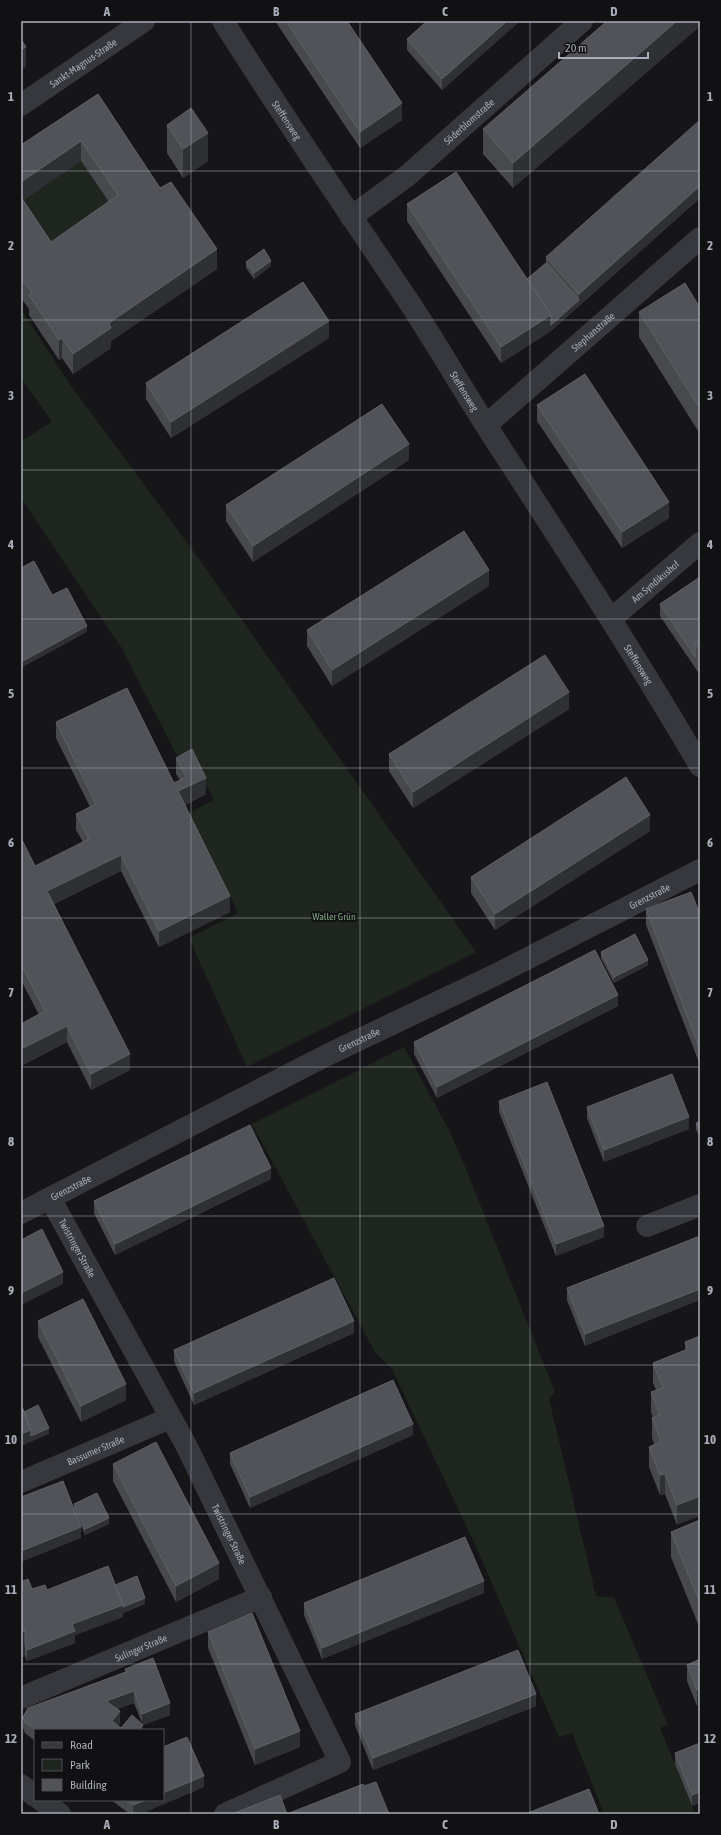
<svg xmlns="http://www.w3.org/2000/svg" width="721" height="1835" viewBox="0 0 721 1835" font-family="'Asap Condensed',sans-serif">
	<rect width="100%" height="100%" fill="#161618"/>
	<!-- green -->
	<path fill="#1e261f" d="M81,161L118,215L51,262L21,202Z
		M21,309L69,383L194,552L476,952L247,1067L189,938L238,913L189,813L214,800L192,758L181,763L121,647L21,498V441L52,422L21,378Z
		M404,1047L449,1130L464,1164L555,1392L549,1399L596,1596L614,1598L668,1725L660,1728L695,1814H604L572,1733L559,1737L473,1540L392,1369L375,1352L252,1124Z"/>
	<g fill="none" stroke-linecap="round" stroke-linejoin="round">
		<!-- minor -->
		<g stroke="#37383d" stroke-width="22">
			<path id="s1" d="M223,21C282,115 345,207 407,299C435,341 460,385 487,427C560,540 633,651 700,766"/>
			<path id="s2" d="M21,105L144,21"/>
			<path id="s3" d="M351,217L407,176L582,21"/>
			<path id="s4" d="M486,425L700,238"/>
			<path id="s5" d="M611,619L700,543"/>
			<path id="s6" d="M50,1198L186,1445L340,1762L225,1814"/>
			<path id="s7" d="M21,1213L329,1054L495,975L700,870"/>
			<path d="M647,1226L700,1205"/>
			<path id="s8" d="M21,1482L170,1418"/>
			<path id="s9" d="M21,1698L261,1597"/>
			<path d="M21,1785L35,1796"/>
			<path d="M41,1800L60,1814"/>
		</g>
	</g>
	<!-- wall -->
	<path fill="#47494d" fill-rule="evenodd" d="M275,21H347L402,120L360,148Z
		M427,21H520L442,90L407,50V39Z
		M700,21V26L513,188L483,154V129Z
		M98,94L160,188L217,269L111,341V348L73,374L62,358L59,360L29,315V309L21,298V145ZM81,161L109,202L51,242L23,200Z
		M167,125L208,161L183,178L167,153Z
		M700,198L551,331L501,363L407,221V204L527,279L546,263V257Z
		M246,262L271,266L254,279L246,268Z
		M700,308V434L639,337V312Z
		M329,338L171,438L146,399V383Z
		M537,405L669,518L622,548L537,421Z
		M409,460L253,562L226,521V505Z
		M700,577V675L660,616V604Z
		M489,586L332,686L307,646V630Z
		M569,709L413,808L389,771V754Z
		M56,722L174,783L180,780L176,774V758L206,794L185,805L230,912L159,947L121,871L54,904L130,1070L91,1090L67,1042L21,1066V1024L39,1015L21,980V838L35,866L83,842L76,830V814L90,807L56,738Z
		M650,831L495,930L471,893V877Z
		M646,909L700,914V1065L646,925Z
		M601,952L648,965L614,983L601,958Z
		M618,1006L437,1098L414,1054V1042Z
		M499,1101L604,1237L556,1256L499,1112Z
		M587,1107L689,1129L604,1162L587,1118Z
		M700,1121V1140L696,1129V1123Z
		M271,1179L115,1255L94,1213V1201Z
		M700,1236L585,1346L567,1300V1288Z
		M38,1321L126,1400L81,1422L38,1337Z
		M354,1333L194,1405L174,1361V1350Z
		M700,1336L677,1525L665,1494L660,1495L649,1467V1447L654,1444L652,1438V1418H653L651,1412V1392L656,1390L653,1383V1363L685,1350V1342Z
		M413,1435L250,1508L230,1464V1453Z
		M113,1464L219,1579L176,1602L113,1481Z
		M74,1504L109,1524L85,1535L81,1525V1538L74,1508Z
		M700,1520V1629L671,1557V1532Z
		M21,1582L32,1589L47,1590L115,1585L145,1604L123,1613V1617L75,1635V1643L27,1661L25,1656Z
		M484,1593L322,1659L304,1615V1603Z
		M208,1632L300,1747L255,1765L208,1648Z
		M700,1659L697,1706L687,1681V1665Z
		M125,1669L170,1715L143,1725V1730H35V1741L25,1733L23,1728V1717L125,1672ZM134,1703L142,1723L121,1728L118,1726L120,1723L117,1709Z
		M536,1706L373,1770L355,1725V1714Z
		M700,1743L692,1806L675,1764V1753Z
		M204,1787L140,1814H130L111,1800H163Z"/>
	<!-- shaded-wall -->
	<path fill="#2f3033" d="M507,21H520L442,90V79Z
		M677,21H700V26L513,188V163Z
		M26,47V67L21,70V50Z
		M402,103V120L360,148V132Z
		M208,133V161L183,178V149Z
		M81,141V161L21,202V182Z
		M700,186V198L579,306V294Z
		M217,249V269L111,341V348L73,374V354L109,323Z
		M271,261V266L254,279V273Z
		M579,300V306L551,331V325Z
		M551,315V331L501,363V347Z
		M329,321V338L171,438V422Z
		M62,338V358L59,360V340Z
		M409,444V460L253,562V546Z
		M669,502V518L622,548V532Z
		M489,570V586L332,686V670Z
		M87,626V632L21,668V662Z
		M569,692V709L413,808V792Z
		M206,778V794L178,808V791Z
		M650,815V831L495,930V914Z
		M121,855V871L47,907V891Z
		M230,896V912L159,947V931Z
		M648,960V965L614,983V977Z
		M618,995V1006L437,1098V1087Z
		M67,1026V1042L21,1066V1049Z
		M130,1054V1070L91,1090V1074Z
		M689,1117V1129L604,1162V1150Z
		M271,1168V1179L115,1255V1244Z
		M604,1226V1237L556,1256V1244Z
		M63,1272V1284L21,1305V1293Z
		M700,1289V1300L585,1346V1334Z
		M354,1321V1333L194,1405V1393Z
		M126,1384V1400L81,1422V1406Z
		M413,1424V1435L250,1508V1497Z
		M49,1428V1434L21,1446V1434L31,1430Z
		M665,1474V1494L660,1495V1475Z
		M700,1496V1516L677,1525V1505Z
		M109,1518V1524L85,1535V1529Z
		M81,1527V1538L21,1562V1551Z
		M219,1563V1579L176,1602V1586Z
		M484,1581V1593L322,1659V1648Z
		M145,1598V1604L123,1613V1617L75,1635V1643L27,1661V1650L72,1624L123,1605Z
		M25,1631V1656L21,1658V1632Z
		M700,1688V1705L697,1706V1690Z
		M134,1691V1703L106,1712V1701Z
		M536,1694V1706L373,1770V1758Z
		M170,1703V1715L143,1725V1730H139L142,1725V1714Z
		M120,1711V1723L114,1730L112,1721Z
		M300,1731V1747L255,1765V1749Z
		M204,1776V1787L140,1814H133V1805L146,1800H163V1793Z
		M700,1792V1803L692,1806V1795Z"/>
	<!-- building -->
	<path fill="#525359" stroke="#5f6168" d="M286,21H347L402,103L360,132Z
		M427,21H507L442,79L407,39Z
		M607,21H677L513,163L483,129Z
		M21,39L26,47L21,50Z
		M98,94L160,188L171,182L217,249L109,323L111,328L73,354L62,338L59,340L29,295L32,293L21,278V197L51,242L118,195L81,141L21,182V145Z
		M191,108L208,133L183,149L167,125Z
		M700,120V186L579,294L546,257Z
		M456,172L551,315L501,347L407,204Z
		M264,249L271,261L254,273L246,262Z
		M546,263L579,300L551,325V315L527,279Z
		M303,282L329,321L171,422L146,383Z
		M685,283L700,308V409L639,312Z
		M585,374L669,502L622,532L537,405Z
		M382,404L409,444L253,546L226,505Z
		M464,531L489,570L332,670L307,630Z
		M34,561L52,595L67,588L87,626L21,662V568Z
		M700,577V640L695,643V657L660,604Z
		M700,640V650L695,643Z
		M545,655L569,692L413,792L389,754Z
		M127,688L174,783L186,777L176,758L192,749L206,778L178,791L230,896L159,931L121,855L47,891L130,1054L91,1074L67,1026L21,1049V1024L45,1011L21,964V838L35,866L89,839L76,814L96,804L56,722Z
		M626,777L650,815L495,914L471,877Z
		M691,892L700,914V1049L646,909Z
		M635,934L648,960L614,977L601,952Z
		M595,950L618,995L437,1087L414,1042Z
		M672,1074L689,1117L604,1150L587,1107Z
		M547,1082L604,1226L556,1244L499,1101Z
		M700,1121V1134L696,1123Z
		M250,1125L271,1168L115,1244L94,1201Z
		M42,1229L63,1272L21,1293V1240Z
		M700,1236V1289L585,1334L567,1288Z
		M334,1278L354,1321L194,1393L174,1350Z
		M83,1299L126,1384L81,1406L38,1321Z
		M700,1336V1496L677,1505L665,1474L660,1475L649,1447L661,1442L652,1418L660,1415L651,1392L663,1388L653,1363L688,1349L685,1342Z
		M393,1380L413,1424L250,1497L230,1453Z
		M21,1404L31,1430L21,1434Z
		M38,1405L49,1428L31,1436V1430L24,1412Z
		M156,1442L219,1563L176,1586L113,1464Z
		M63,1481L81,1527L21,1551V1497Z
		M97,1493L109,1518L85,1529L74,1504Z
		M700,1520V1603L671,1532Z
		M465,1537L484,1581L322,1648L304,1603Z
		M108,1566L123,1605L72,1624L75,1631L27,1650L25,1644V1631L21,1620V1582L28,1579L32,1589L45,1585L47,1590Z
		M137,1576L145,1598L123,1607V1605L115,1585Z
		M252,1613L300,1731L255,1749L208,1632Z
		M21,1620L25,1631L21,1632Z
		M518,1650L536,1694L373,1758L355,1714Z
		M153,1658L170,1703L142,1714L134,1691L106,1701L120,1711L112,1721L121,1728L132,1715L143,1725L139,1730H36L25,1722L23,1717L28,1708L126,1672L125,1669Z
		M700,1659V1688L697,1690L687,1665Z
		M187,1737L204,1776L163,1793V1747Z
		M700,1743V1792L692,1795L675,1753Z
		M376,1782L389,1814H287L363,1784L364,1786Z
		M589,1789L599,1814H525Z
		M280,1795L287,1814H232Z
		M126,1800H146L133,1805Z"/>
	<!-- grid -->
	<path fill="none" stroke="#a8adb8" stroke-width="1" stroke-opacity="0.55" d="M191,21V1814M360,21V1814M530,21V1814M21,171H700M21,320H700M21,470H700M21,619H700M21,768H700M21,918H700M21,1067H700M21,1216H700M21,1365H700M21,1514H700M21,1664H700"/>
	<g text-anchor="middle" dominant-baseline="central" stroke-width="4" stroke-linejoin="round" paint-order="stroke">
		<!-- street labels -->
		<g font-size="10" fill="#a8adb8" stroke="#111113">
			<text stroke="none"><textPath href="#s2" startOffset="75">Sankt-Magnus-Straße</textPath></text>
			<text stroke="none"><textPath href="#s1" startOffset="118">Steffensweg</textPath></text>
			<text stroke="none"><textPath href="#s3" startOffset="152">Söderblomstraße</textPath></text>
			<text stroke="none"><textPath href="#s4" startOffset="142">Stephanstraße</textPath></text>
			<text stroke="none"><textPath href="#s1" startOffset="442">Steffensweg</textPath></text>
			<text stroke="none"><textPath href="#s5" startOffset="58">Am Syndikushof</textPath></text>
			<text stroke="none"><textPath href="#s1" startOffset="766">Steffensweg</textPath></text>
			<text stroke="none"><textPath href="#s7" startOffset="704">Grenzstraße</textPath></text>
			<text stroke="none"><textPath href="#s7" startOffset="380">Grenzstraße</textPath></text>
			<text stroke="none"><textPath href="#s7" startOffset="56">Grenzstraße</textPath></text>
			<text stroke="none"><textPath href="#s6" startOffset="57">Twistringer Straße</textPath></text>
			<text stroke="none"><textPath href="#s8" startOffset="81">Bassumer Straße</textPath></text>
			<text stroke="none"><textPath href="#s6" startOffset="381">Twistringer Straße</textPath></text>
			<text stroke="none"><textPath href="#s9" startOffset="130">Sulinger Straße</textPath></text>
		</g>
		<!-- park labels -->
		<g font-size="10" fill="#7fa381" stroke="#111113">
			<text x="334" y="916">Waller Grün</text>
		</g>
	</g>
	<!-- border -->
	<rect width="721" height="1835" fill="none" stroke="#111113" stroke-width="44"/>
	<!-- legend -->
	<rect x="34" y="1729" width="130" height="72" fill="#111113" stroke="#4d4f55"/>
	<rect x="42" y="1742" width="20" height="6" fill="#37383d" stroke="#4d4f55"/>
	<text x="70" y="1749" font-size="12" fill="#a8adb8">Road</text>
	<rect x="42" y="1759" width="20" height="12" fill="#1e261f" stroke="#4d4f55"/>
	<text x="70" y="1769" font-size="12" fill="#a8adb8">Park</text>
	<rect x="42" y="1779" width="20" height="12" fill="#525359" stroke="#4d4f55"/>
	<text x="70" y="1789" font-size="12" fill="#a8adb8">Building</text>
	<!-- scale -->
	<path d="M559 52v6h89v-6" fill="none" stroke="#a8adb8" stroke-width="2"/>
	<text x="565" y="52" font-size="12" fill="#a8adb8" stroke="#111113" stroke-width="3" paint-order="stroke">20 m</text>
	<rect x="22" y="22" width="677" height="1791" fill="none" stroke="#a8adb8" stroke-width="1.5"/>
	<g font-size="13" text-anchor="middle" font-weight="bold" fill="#a8adb8">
		<text x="107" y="16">A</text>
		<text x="276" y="16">B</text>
		<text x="445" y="16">C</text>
		<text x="614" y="16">D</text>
		<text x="11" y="101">1</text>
		<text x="710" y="101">1</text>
		<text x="11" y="250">2</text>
		<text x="710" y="250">2</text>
		<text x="11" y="400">3</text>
		<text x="710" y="400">3</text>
		<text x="11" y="549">4</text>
		<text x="710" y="549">4</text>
		<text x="11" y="698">5</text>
		<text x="710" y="698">5</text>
		<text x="11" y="847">6</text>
		<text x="710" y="847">6</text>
		<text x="11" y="997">7</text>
		<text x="710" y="997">7</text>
		<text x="11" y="1146">8</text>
		<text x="710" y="1146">8</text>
		<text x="11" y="1295">9</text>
		<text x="710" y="1295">9</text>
		<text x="11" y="1444">10</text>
		<text x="710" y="1444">10</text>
		<text x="11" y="1594">11</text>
		<text x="710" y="1594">11</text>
		<text x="11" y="1743">12</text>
		<text x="710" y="1743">12</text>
		<text x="107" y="1829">A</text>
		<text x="276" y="1829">B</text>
		<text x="445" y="1829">C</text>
		<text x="614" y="1829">D</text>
	</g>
</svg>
